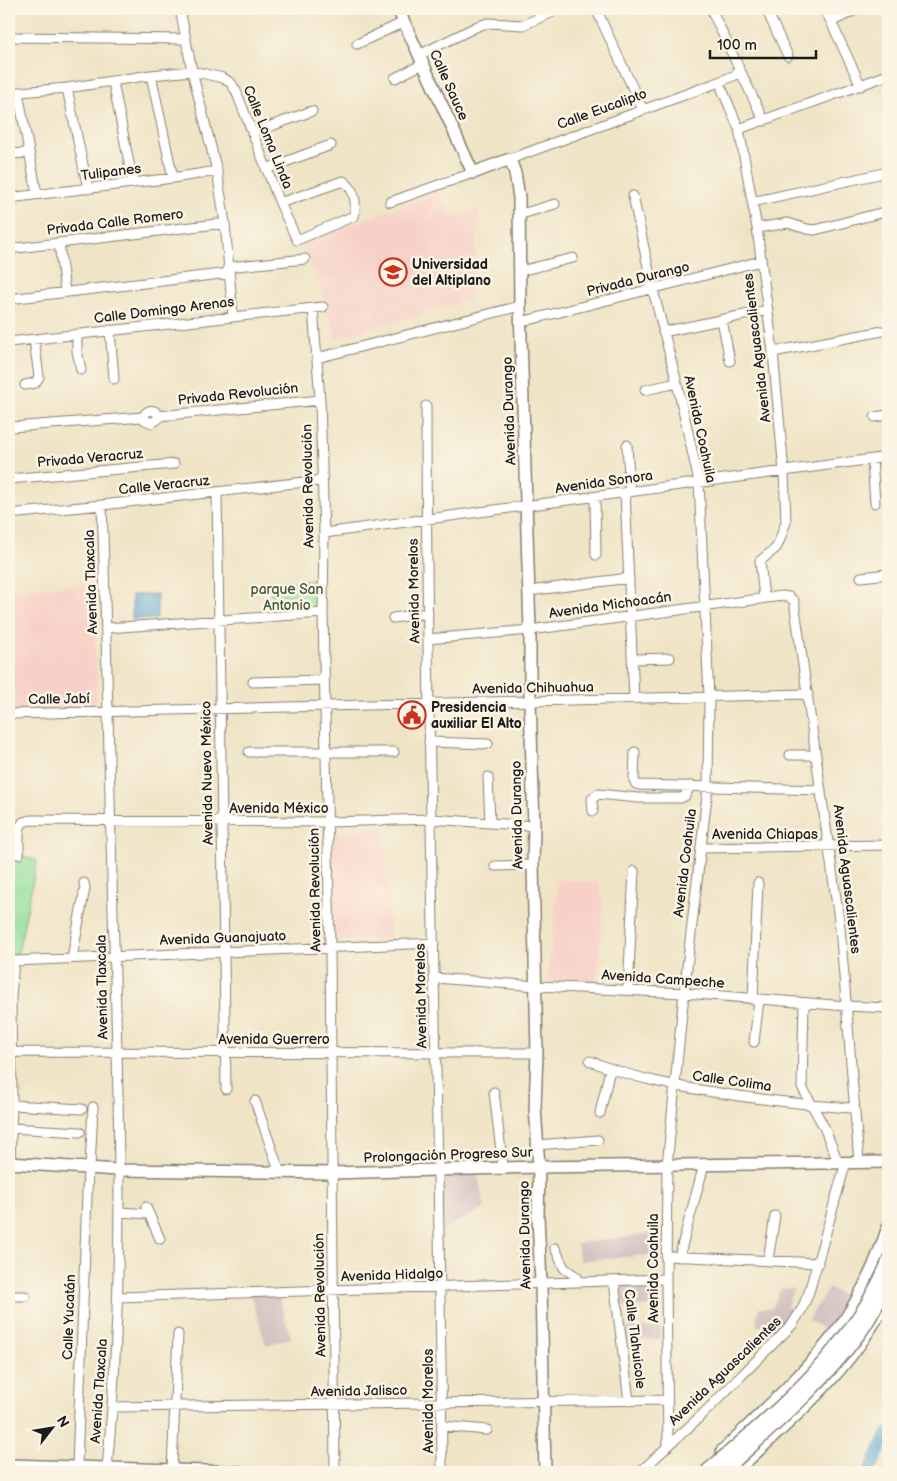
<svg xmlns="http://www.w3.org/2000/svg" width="897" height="1481" viewBox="0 0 897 1481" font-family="'Balsamiq Sans',sans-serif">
	<rect width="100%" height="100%" fill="#fcf5e5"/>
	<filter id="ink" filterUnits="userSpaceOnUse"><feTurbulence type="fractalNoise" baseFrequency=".02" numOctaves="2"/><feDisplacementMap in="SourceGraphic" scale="10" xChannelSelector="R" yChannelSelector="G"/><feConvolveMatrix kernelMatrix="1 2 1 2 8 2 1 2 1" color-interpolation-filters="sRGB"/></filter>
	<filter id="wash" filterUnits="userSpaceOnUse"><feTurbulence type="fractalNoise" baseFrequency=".0096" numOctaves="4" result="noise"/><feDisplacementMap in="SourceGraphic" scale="20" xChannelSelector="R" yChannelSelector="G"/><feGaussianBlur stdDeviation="1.12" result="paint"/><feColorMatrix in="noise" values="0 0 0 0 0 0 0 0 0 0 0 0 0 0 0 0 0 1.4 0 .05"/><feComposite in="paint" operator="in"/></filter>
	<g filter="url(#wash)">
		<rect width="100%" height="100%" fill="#efe4c6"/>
		<!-- built -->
		<path fill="#f7d1c7" d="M438,192L451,217L480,210L470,300L336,338L326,304L302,243Z
			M93,583L97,709L14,711L9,657V591Z
			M384,828L390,938L334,941L330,833Z
			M558,879L599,883L603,905L596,986L547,982Z"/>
		<!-- industrial -->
		<path fill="#d2bfc0" d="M477,1172L485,1208L442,1230L441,1174Z
			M659,1232L660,1254L580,1261L577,1244Z
			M660,1280V1306L618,1307L616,1283Z
			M781,1288L794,1289L786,1307L794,1308L780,1327L756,1326L758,1308H772Z
			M829,1288L847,1298L825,1330L808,1320Z
			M277,1292L291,1338L266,1345L250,1293Z
			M661,1327V1339L622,1340L620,1328Z"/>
		<!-- green -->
		<path fill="#92df9d" stroke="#577e5c" d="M315,580L316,611L273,613L271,583Z
			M9,853L19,854L37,861L18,953H9Z"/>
		<!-- water -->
		<path fill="#57a3d0" stroke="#3a6076" d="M157,594V619H132V595Z"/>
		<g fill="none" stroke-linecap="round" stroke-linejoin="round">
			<!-- river -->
			<path stroke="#57a3d0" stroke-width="12" d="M869,1472L888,1433"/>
		</g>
	</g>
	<g filter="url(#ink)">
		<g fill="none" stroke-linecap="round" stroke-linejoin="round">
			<!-- street casing -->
			<g stroke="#868071" stroke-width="11">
				<path id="street" d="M180,9L192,71L217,171L225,223L233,316
					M596,9L643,110
					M711,9L764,121
					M766,9L788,56
					M825,9L861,86
					M831,22L857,9
					M9,37L186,39
					M357,44L404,22
					M419,55L478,26L488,23L523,25L560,9
					M151,75L173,178
					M395,78L423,64
					M113,82L133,183
					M67,88L88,189
					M722,89L739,129L757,228L773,352L784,472L786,522L779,542L776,548L760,561L764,598
					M18,92L37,194
					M9,93L67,88L151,75L192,71L223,78L231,83L236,91L280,203L297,240L354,216C357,204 355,188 343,181L280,203
					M739,129L888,75
					M252,133L312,111
					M9,154L29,153
					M510,159L719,82L740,73
					M266,169L331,145
					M633,196L653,290L677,383L699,482L709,697L708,787L684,993L667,1166L666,1279L668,1445
					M9,198L173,178L217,171
					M390,202L473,173
					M752,202L888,172
					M518,215L555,204
					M757,228L788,223L807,229L815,230L888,211
					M59,243L65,292
					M9,249L225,223
					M228,267L305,259
					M520,271L573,258
					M9,299L229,273
					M313,308L320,400L324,533L323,613L330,948L335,1472
					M722,320L730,361
					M521,322L761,261
					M110,330L114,379
					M663,332L768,310
					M77,334V351L81,370
					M9,342L323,307
					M773,352L888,330
					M317,358L520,306
					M25,385L35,383L39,377L34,339
					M645,390L677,383
					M426,406C426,761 440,1117 442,1472
					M159,416L320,400
					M143,417L145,420L152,423L158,419L159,416
					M875,417L888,415
					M12,427L143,417C147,409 155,408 159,416
					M627,445L630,492
					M872,460L875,503
					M9,479L174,464
					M625,492L634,699
					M217,493L226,1089
					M595,497L596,555
					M102,505C107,641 109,776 113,912C119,1097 125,1283 107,1468
					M9,514L102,505L322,480
					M324,533L888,457
					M861,577L888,574
					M529,591L629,578
					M393,618L428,613
					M107,628L323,613
					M428,639L530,630L782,596L789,597L794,601L840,927L859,1162
					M633,659L670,658
					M253,682L324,680
					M9,714L808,694
					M429,742L488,744
					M249,752H394
					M635,752L634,780L636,784L639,785L821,790
					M790,755H816
					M488,777L490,823
					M593,811L592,799L598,794L638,798H681L685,796L690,786
					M701,848L888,845
					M9,852L19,854V829L23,822L31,820L328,822L431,819L534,826
					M495,866L533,865
					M72,958L85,888L84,883
					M435,978L536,986L684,993L847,1006L888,1008
					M628,990L634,871
					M753,1000L758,883
					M804,1003L802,1087L824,1127L838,1162
					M754,1042L759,1000
					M9,1052L537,1053
					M590,1061C639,1081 687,1088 739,1096C777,1101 815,1106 853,1108
					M494,1092L503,1168
					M255,1101L280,1173
					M12,1105L82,1109
					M600,1113L610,1069
					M11,1128L80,1132
					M537,1145L598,1140
					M10,1163L12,1105L11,997L14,961L434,943
					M90,1168L93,1107
					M146,1207L160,1239
					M120,1212L149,1214
					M555,1248L564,1268L577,1277L579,1282
					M667,1256L818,1263
					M679,1257L704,1165
					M768,1260L775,1216
					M614,1281L629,1401
					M9,1296H25
					M119,1297L666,1279
					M113,1407L667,1400
					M442,1426L487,1430
					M77,1466L88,1168
					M172,1469L178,1334
					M640,1472L705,1412L792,1325L802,1309L809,1292L846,1162
					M886,1472L888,1468"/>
			</g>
			<!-- secondary casing -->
			<g stroke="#868071" stroke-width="14">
				<path id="secondary" d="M398,9L473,173L510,159L515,173L519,197L520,306L530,630V701L534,826L533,865L537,1053L535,1107L539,1167L538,1216L541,1284L545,1472
					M9,1163L118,1170L331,1173L539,1167L888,1162
					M722,1451C758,1416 802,1376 833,1336C858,1304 876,1264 888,1227
					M9,1465L239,1472
					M735,1472C792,1419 854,1368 888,1297"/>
			</g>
			<!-- street -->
			<use href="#street" stroke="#fff" stroke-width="9"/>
			<!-- secondary -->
			<use href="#secondary" stroke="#fff" stroke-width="11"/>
			<!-- primary-bridge casing -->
			<g stroke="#868071" stroke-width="15" stroke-linecap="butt">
				<path id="primary-bridge" d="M706,1472C776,1412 852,1349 888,1262
					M723,1472C770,1429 821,1386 859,1334C871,1318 879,1301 888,1284"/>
			</g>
			<!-- primary-bridge -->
			<use href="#primary-bridge" stroke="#fff" stroke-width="12"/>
		</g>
	</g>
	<!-- icons -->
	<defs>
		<g id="university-ring" transform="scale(1.4375)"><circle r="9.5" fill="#fcf5e5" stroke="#c8321e" stroke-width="1.5"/><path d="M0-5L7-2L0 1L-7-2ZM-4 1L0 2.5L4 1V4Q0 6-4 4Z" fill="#c8321e"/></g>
		<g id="civic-ring" transform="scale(1.4375)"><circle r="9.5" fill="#fcf5e5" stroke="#c8321e" stroke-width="1.5"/><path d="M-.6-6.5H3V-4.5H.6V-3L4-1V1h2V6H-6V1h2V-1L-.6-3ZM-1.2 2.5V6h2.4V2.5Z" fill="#c8321e"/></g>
	</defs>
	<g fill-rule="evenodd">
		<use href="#university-ring" x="393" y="272"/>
		<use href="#civic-ring" x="412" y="715"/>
	</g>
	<g text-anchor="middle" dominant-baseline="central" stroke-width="5" stroke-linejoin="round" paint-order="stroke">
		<!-- street labels -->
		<g font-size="14" fill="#1c1c1c" stroke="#fcf5e5">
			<text transform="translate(449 85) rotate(66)">Calle Sauce</text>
			<text transform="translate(602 109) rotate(-20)">Calle Eucalipto</text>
			<text transform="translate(268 137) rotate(68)">Calle Loma Linda</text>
			<text transform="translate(111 172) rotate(-7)">Tulipanes</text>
			<text transform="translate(115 222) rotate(-7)">Privada Calle Romero</text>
			<text transform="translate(638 279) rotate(-14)">Privada Durango</text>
			<text transform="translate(164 310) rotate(-7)">Calle Domingo Arenas</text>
			<text transform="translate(757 348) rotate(-97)">Avenida Aguascalientes</text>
			<text transform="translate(238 394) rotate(-6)">Privada Revolución</text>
			<text transform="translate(509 411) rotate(-92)">Avenida Durango</text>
			<text transform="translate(700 429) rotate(78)">Avenida Coahuila</text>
			<text transform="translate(90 458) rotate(-5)">Privada Veracruz</text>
			<text transform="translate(604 482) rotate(-8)">Avenida Sonora</text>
			<text transform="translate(164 485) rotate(-6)">Calle Veracruz</text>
			<text transform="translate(308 486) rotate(-91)">Avenida Revolución</text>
			<text transform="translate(91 582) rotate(-92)">Avenida Tlaxcala</text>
			<text transform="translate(414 591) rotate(-91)">Avenida Morelos</text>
			<text transform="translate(610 605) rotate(-8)">Avenida Michoacán</text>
			<text transform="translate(533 688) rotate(-1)">Avenida Chihuahua</text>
			<text transform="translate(59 699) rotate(-1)">Calle Jabí</text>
			<text transform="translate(207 773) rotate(-91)">Avenida Nuevo México</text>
			<text x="279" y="808">Avenida México</text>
			<text transform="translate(517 815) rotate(-91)">Avenida Durango</text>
			<text x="765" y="834">Avenida Chiapas</text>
			<text transform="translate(685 863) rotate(-83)">Avenida Coahuila</text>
			<text transform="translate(847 879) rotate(83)">Avenida Aguascalientes</text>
			<text transform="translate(315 890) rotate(-91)">Avenida Revolución</text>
			<text transform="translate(223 938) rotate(-2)">Avenida Guanajuato</text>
			<text transform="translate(663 979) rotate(4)">Avenida Campeche</text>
			<text transform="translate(102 987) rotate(-91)">Avenida Tlaxcala</text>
			<text transform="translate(421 996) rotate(-91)">Avenida Morelos</text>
			<text x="274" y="1039">Avenida Guerrero</text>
			<text transform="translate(732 1081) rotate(8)">Calle Colima</text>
			<text transform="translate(448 1155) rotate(-2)">Prolongación Progreso Sur</text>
			<text transform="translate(525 1235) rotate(-91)">Avenida Durango</text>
			<text transform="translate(653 1268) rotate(-90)">Avenida Coahuila</text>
			<text transform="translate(392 1275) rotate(-2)">Avenida Hidalgo</text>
			<text transform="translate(320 1295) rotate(-91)">Avenida Revolución</text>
			<text transform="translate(69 1317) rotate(-88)">Calle Yucatán</text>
			<text transform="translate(635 1339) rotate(83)">Calle Tlahuicole</text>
			<text transform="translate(725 1371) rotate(-44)">Avenida Aguascalientes</text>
			<text transform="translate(99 1391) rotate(-86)">Avenida Tlaxcala</text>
			<text transform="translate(359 1391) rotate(-1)">Avenida Jalisco</text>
			<text transform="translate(428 1401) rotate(-90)">Avenida Morelos</text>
		</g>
		<!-- poi labels -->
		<g font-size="14" font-weight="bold" fill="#1c1c1c" stroke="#fcf5e5" text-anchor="start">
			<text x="412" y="264">Universidad<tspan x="412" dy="16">del Altiplano</tspan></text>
			<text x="431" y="707">Presidencia<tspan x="431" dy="16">auxiliar El Alto</tspan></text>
		</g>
		<!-- park labels -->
		<g font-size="14" fill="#3f5643" stroke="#fcf5e5">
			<text x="287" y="589">parque San<tspan x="287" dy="16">Antonio</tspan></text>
		</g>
	</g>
	<!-- margin -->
	<rect width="897" height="1481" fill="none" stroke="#fcf5e5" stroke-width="30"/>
	<!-- north arrow -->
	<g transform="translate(52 1428) rotate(59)" stroke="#fcf5e5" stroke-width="4" paint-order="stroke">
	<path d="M0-4L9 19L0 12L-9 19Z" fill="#1c1c1c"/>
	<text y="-8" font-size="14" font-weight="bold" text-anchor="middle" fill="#1c1c1c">N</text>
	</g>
	<!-- scale -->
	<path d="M710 50v8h106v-8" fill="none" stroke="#1c1c1c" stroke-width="2.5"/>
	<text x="717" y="50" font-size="15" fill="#1c1c1c" stroke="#fcf5e5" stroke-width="4" paint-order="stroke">100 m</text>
</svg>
